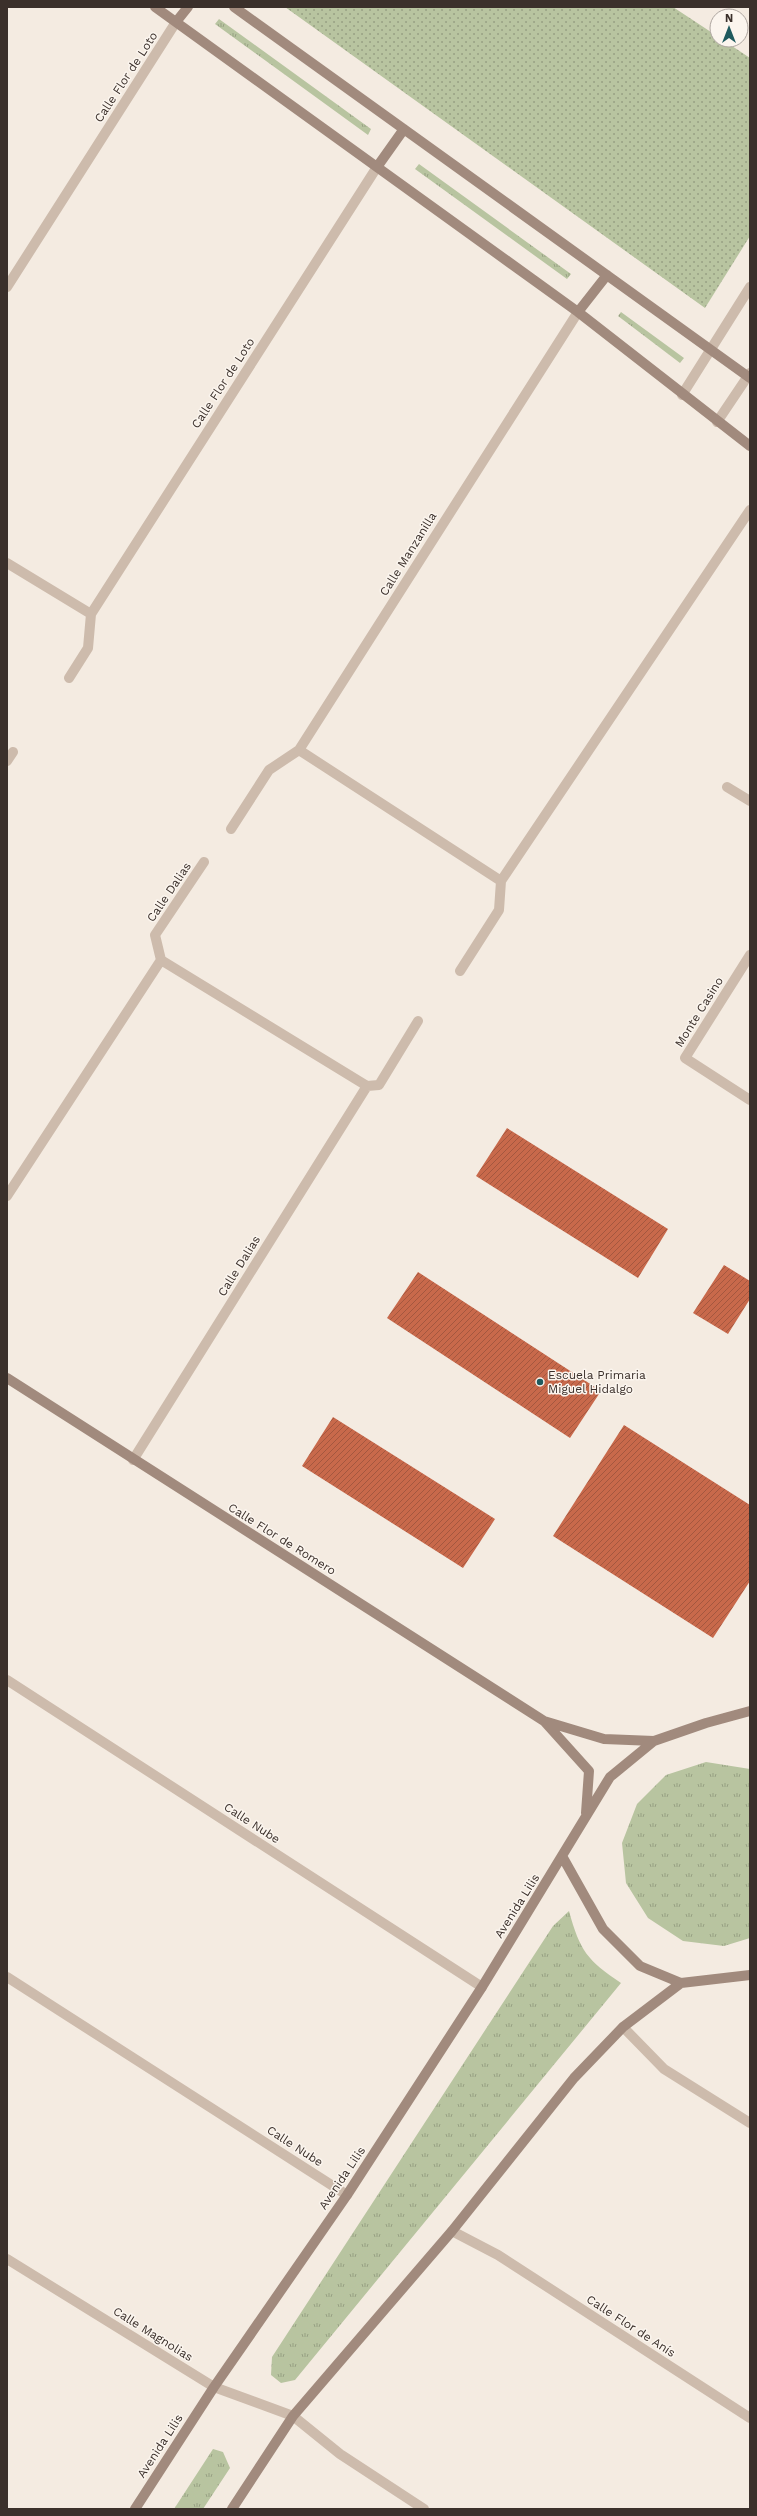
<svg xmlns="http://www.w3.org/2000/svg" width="757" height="2516" viewBox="0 0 757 2516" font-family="'Work Sans',sans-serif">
	<defs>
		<pattern id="grass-tufts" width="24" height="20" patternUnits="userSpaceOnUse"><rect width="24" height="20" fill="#b8c4a0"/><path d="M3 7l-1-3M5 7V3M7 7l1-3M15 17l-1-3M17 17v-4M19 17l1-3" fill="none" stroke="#97a083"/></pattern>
		<pattern id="park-dots" width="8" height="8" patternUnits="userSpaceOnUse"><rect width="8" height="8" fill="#b8c4a0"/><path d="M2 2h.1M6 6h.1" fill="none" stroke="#97a083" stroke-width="1.8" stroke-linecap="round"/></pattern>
		<pattern id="building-hatch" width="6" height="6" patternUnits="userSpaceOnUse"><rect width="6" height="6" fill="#c8694b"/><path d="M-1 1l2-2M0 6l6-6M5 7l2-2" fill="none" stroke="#a4573f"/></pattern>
	</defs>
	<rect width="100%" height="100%" fill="#f4ebe1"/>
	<!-- grass -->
	<path fill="url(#grass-tufts)" d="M219,19L371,129L368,135L215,24Z
		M419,164L571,274L567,279L415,169Z
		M621,312L684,358L680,363L618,316Z
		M706,1762L750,1769V1938L724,1946L683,1941L648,1918L626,1883L622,1843L637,1804L666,1775Z
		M569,1911C580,1951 587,1960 621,1983L295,2380L281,2383L271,2375L272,2357L553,1926Z
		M213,2449L223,2452L230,2468L203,2509H174Z"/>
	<!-- park -->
	<path fill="url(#park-dots)" d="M285,7H673L717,36V40H723L750,58V236L705,308Z"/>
	<!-- building -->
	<path fill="url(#building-hatch)" d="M507,1128L668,1229L638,1278L476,1176Z
		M724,1265L750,1281V1299L728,1334L693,1313Z
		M418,1272L601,1391L570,1438L387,1318Z
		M333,1417L495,1519L463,1568L302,1466Z
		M624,1425L750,1505V1581L713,1638L553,1536Z"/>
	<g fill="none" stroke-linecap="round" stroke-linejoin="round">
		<!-- street -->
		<path stroke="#cdbbac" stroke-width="10" d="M7,287L176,22
			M578,312L299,750L501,881L750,510
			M682,395L750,287
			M717,422L750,373
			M7,563L91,614L377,167
			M69,678L88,648L91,614
			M7,761L13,752
			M727,787L750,801
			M231,829L269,770L299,750
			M750,955L685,1058L750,1100
			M161,960L155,935L204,862
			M460,971L499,910L501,881
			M367,1086L379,1085L418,1021
			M7,1196L161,960L367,1086L133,1460
			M7,1680L482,1987
			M7,1977L347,2195
			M623,2027L664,2069L750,2123
			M452,2231L498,2255L750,2418
			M7,2259L214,2387L293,2416L340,2454L424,2509"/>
		<!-- secondary -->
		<path stroke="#a18a7d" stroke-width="10" d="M155,7L578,312L750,446
			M234,7L750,378
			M176,22L188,7
			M377,167L404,129
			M578,312L607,275
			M7,1378L544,1721L589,1771L586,1813
			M544,1721L604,1739L654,1741
			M562,1856L603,1929L640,1966L681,1983L750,1975
			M135,2509L214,2387L347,2195L482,1987L610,1777L654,1741L706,1723L750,1711
			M232,2509L293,2416L452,2231L574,2078L623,2027L681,1983"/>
	</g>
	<!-- markers -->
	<circle fill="#1f5a5e" stroke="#fbf5ee" stroke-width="1.5" cx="540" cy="1382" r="4"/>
	<g text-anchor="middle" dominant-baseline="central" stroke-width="3" stroke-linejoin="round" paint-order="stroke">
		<!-- street labels -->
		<g font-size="12" fill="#3b302b" stroke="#fbf5ee">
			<text transform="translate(126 77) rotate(-57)">Calle Flor de Loto</text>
			<text transform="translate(223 383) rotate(-57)">Calle Flor de Loto</text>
			<text transform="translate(408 554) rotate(-58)">Calle Manzanilla</text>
			<text transform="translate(169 892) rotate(-56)">Calle Dalias</text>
			<text transform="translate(699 1012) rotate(-58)">Monte Casino</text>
			<text transform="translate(239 1266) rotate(-58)">Calle Dalias</text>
			<text transform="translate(282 1539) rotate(32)">Calle Flor de Romero</text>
			<text transform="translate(252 1823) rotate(33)">Calle Nube</text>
			<text transform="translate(517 1906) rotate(-58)">Avenida Lilis</text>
			<text transform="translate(295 2146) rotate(33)">Calle Nube</text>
			<text transform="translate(342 2178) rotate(-56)">Avenida Lilis</text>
			<text transform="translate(631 2326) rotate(33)">Calle Flor de Anís</text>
			<text transform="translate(153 2334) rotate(32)">Calle Magnolias</text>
			<text transform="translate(160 2446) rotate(-57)">Avenida Lilis</text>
		</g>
		<!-- poi labels -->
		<g font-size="12" fill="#3b302b" stroke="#fbf5ee" text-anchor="start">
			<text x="548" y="1375">Escuela Primaria<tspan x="548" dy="14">Miguel Hidalgo</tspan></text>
		</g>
	</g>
	<!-- border -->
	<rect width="757" height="2516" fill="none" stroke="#3b302b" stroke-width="16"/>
	<!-- north arrow -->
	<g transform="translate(729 28)"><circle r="19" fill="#fbf5ee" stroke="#aea6a0"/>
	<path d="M0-3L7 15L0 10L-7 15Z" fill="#1f5a5e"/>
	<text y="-6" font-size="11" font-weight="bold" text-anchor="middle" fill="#3b302b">N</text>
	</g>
</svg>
